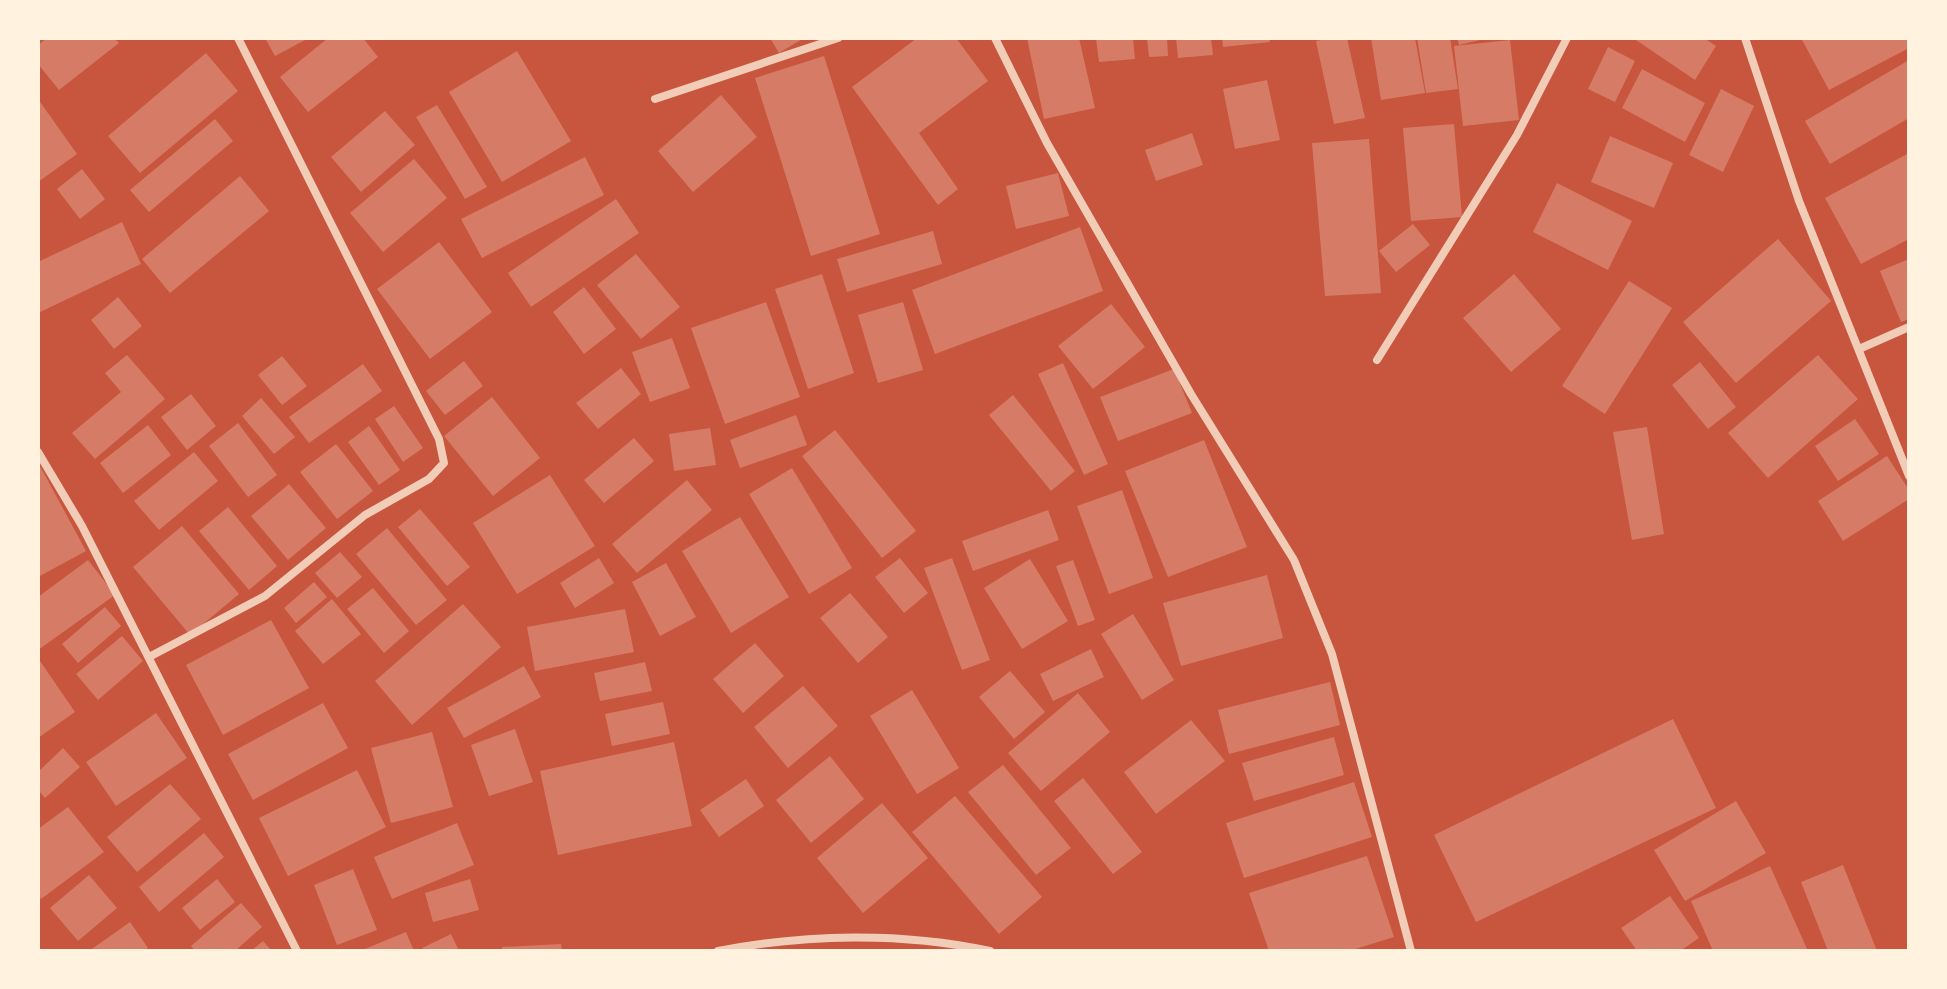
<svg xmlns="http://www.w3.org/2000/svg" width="1947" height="989" viewBox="0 0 1947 989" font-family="Manrope,sans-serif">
	<rect width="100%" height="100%" fill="#c8553d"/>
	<!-- building -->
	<path fill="#d67c66" d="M47,38H114L119,43L59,90L38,64V45Z
		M265,38H309L275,56Z
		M328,38H363L378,57L308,112L280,77Z
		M770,38H804L779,53Z
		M917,38H956L988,81L919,133L958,189L938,205L852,87Z
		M1027,38H1079L1095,108L1044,119Z
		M1096,38H1133L1135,59L1099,62Z
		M1147,38H1167L1168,56L1149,57Z
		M1176,38H1211L1213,55L1178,58Z
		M1222,38H1269L1270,42L1223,47Z
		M1332,38H1347L1365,118L1334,124L1316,41Z
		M1371,38H1415L1425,93L1381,100Z
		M1417,38H1450L1458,89L1426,93Z
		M1457,38H1484V39L1459,45Z
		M1633,38H1704L1716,46L1695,80Z
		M1801,38H1909V48L1829,90Z
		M1510,40L1519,120L1463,126L1454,46Z
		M1608,47L1635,61L1615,102L1588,89Z
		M517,51L571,141L502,182L449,92Z
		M206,53L238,91L140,173L108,136Z
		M824,56L880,234L811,256L755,78Z
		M1909,60V118L1830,164L1805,121Z
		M1642,69L1705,103L1685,142L1622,108Z
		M1267,80L1280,140L1235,149L1223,89Z
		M1721,89L1754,106L1723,172L1689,155Z
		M721,95L757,137L693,192L658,151Z
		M38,99L77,154L38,182Z
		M437,105L487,187L465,199L416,117Z
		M385,111L415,145L361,192L331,157Z
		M215,119L233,141L149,212L130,190Z
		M1454,124L1462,217L1411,221L1403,128Z
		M1192,133L1203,165L1156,181L1145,150Z
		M1610,136L1673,163L1654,208L1591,182Z
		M1369,139L1381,293L1325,296L1312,143Z
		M1909,153V239L1861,264L1825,198Z
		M585,157L604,195L482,258L461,219Z
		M414,159L447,198L383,252L350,213Z
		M82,169L105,199L80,219L57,189Z
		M1058,173L1069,216L1016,229L1006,186Z
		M240,176L269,211L170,293L142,259Z
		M1557,183L1632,221L1608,270L1533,232Z
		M616,199L639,233L531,307L508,273Z
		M122,222L141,264L38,313V262Z
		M1413,224L1430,245L1396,272L1379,251Z
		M1080,227L1103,291L935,354L912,290Z
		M933,231L942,264L847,292L837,259Z
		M1778,239L1831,301L1736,383L1683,322Z
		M439,242L492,312L430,359L377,289Z
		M636,254L680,307L641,339L597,285Z
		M1909,259V319L1901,322L1880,271Z
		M822,274L854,373L808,389L775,289Z
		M1514,274L1561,329L1511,372L1463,318Z
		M1629,281L1672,308L1605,414L1562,386Z
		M584,287L616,329L584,354L553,312Z
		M118,297L142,326L114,349L91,320Z
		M766,302L800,397L725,424L691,328Z
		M903,302L923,370L878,383L858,315Z
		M1111,304L1145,347L1093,389L1058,346Z
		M672,338L690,388L650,402L632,352Z
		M127,355L165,399L95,459L72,433L121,392L105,373Z
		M1818,355L1858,399L1768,478L1728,433Z
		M282,356L307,386L282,405L258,375Z
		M464,361L483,386L445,415L426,391Z
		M1700,362L1736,407L1708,429L1672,385Z
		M1063,363L1108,464L1084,475L1038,374Z
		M363,364L382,391L309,443L289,417Z
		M621,368L641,394L598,429L576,403Z
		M1174,369L1192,413L1118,441L1100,397Z
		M191,394L216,426L187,450L161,417Z
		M1013,395L1075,471L1051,491L989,415Z
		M492,397L540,458L493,496L444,436Z
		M261,398L295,437L274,454L242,416Z
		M394,406L423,448L403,462L375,419Z
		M796,415L807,445L740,468L730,440Z
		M1855,419L1879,454L1838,481L1815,446Z
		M238,423L277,475L248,497L209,446Z
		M148,425L171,455L123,493L100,463Z
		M369,426L400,470L379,485L348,442Z
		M1647,427L1664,534L1632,540L1613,432Z
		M710,428L716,465L674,471L669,434Z
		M835,430L916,531L882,558L802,456Z
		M634,438L654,461L604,503L584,480Z
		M1204,440L1247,547L1168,577L1125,471Z
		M336,444L373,491L337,519L300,472Z
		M194,452L218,481L159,530L134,501Z
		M1887,456L1909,490V499L1843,541L1818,501Z
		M40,466L86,551L38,577V467Z
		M792,468L852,568L809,594L749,494Z
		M550,475L595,546L517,594L473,523Z
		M687,480L712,510L637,573L612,544Z
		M289,484L326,528L288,560L251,516Z
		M1122,490L1153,578L1109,594L1077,506Z
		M228,507L277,566L249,590L199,531Z
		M420,509L470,567L447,586L398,527Z
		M1048,510L1059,540L973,571L962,541Z
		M740,517L789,597L731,633L682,551Z
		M182,526L239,594L190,635L133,567Z
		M387,528L447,600L416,625L356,554Z
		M340,552L362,577L337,598L315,573Z
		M599,558L614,583L575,608L560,583Z
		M900,558L928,593L904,613L875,577Z
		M952,558L990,660L962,670L924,568Z
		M1030,559L1068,621L1022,649L984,588Z
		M88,560L115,595L38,650V597Z
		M1073,560L1095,620L1078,626L1056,566Z
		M666,563L696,617L660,636L632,582Z
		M1267,575L1283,638L1181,666L1163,603Z
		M314,582L327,597L296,623L284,608Z
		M373,588L409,631L384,653L347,609Z
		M850,593L888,637L858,663L820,618Z
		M332,599L361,634L323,664L295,631Z
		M463,604L501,647L412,725L375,681Z
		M105,607L121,626L78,663L62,644Z
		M625,609L634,652L535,671L527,627Z
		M1133,614L1174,680L1142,700L1101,634Z
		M271,620L309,688L223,735L186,665Z
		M122,636L143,661L98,700L76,674Z
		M755,643L784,676L743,713L713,679Z
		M1091,649L1104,677L1053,701L1040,674Z
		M38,658L75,712L38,738Z
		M645,662L652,691L600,701L594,673Z
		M524,666L541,697L464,738L447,708Z
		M1010,671L1045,712L1014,739L979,697Z
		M1330,682L1340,725L1229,754L1218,710Z
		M803,686L838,726L788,768L754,727Z
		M912,690L959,768L917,794L870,716Z
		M1078,693L1110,732L1041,791L1008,753Z
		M663,702L670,734L612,746L605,714Z
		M323,703L348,748L253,800L228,754Z
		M156,713L187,758L116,806L86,762Z
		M1673,719L1716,808L1476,922L1434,835Z
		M1191,720L1225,761L1156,814L1124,772Z
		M515,729L533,782L489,796L471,745Z
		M432,732L453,807L391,823L371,748Z
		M1334,737L1344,775L1254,801L1242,763Z
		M674,742L692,826L558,855L540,771Z
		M63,748L80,767L45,798L38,790V772Z
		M830,756L864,799L811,843L776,800Z
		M1003,765L1071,848L1036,875L968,792Z
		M357,770L386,827L288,876L259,818Z
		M1083,778L1142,852L1113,874L1054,801Z
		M746,779L764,806L719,837L700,810Z
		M1354,782L1372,837L1244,878L1226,823Z
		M170,784L201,819L137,872L107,837Z
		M955,796L1042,897L999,934L912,832Z
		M1736,801L1766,853L1685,901L1654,850Z
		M882,803L928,858L863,913L817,858Z
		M68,807L104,852L41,899L38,895V829Z
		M457,823L474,865L392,899L374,857Z
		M204,833L224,857L159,912L139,887Z
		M1367,856L1394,937L1349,951H1269L1249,893Z
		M1843,865L1877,951H1828L1801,882Z
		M1770,866L1808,951H1713L1691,901Z
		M353,869L377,930L337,945L314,885Z
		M89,875L117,908L78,941L50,908Z
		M217,879L235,902L200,930L182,908Z
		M470,879L479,910L433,922L425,893Z
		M1670,896L1699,938L1680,951H1637L1621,928Z
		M241,903L262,927L235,951H195L191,946Z
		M130,922L148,948L144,951H89Z
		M406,932L414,951H360Z
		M451,934L459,951H424L422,948Z
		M263,941L272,951H251Z
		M561,944L562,951H502V947Z"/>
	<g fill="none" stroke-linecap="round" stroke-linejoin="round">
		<!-- minor -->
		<path stroke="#f1ccb7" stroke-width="8" d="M995,38L1047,143L1191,394L1294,560L1332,654L1411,951
			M1745,38L1799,201L1909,476
			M655,99L838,38
			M1859,349L1909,327
			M1377,360L1517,135L1567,38
			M38,452L82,526L297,951
			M149,657L265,596L365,515L429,479L444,463L439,439L238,38
			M718,951C806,934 901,932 990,951"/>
	</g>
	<!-- border -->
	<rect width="1947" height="989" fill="none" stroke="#fff3e0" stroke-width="80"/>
</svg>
